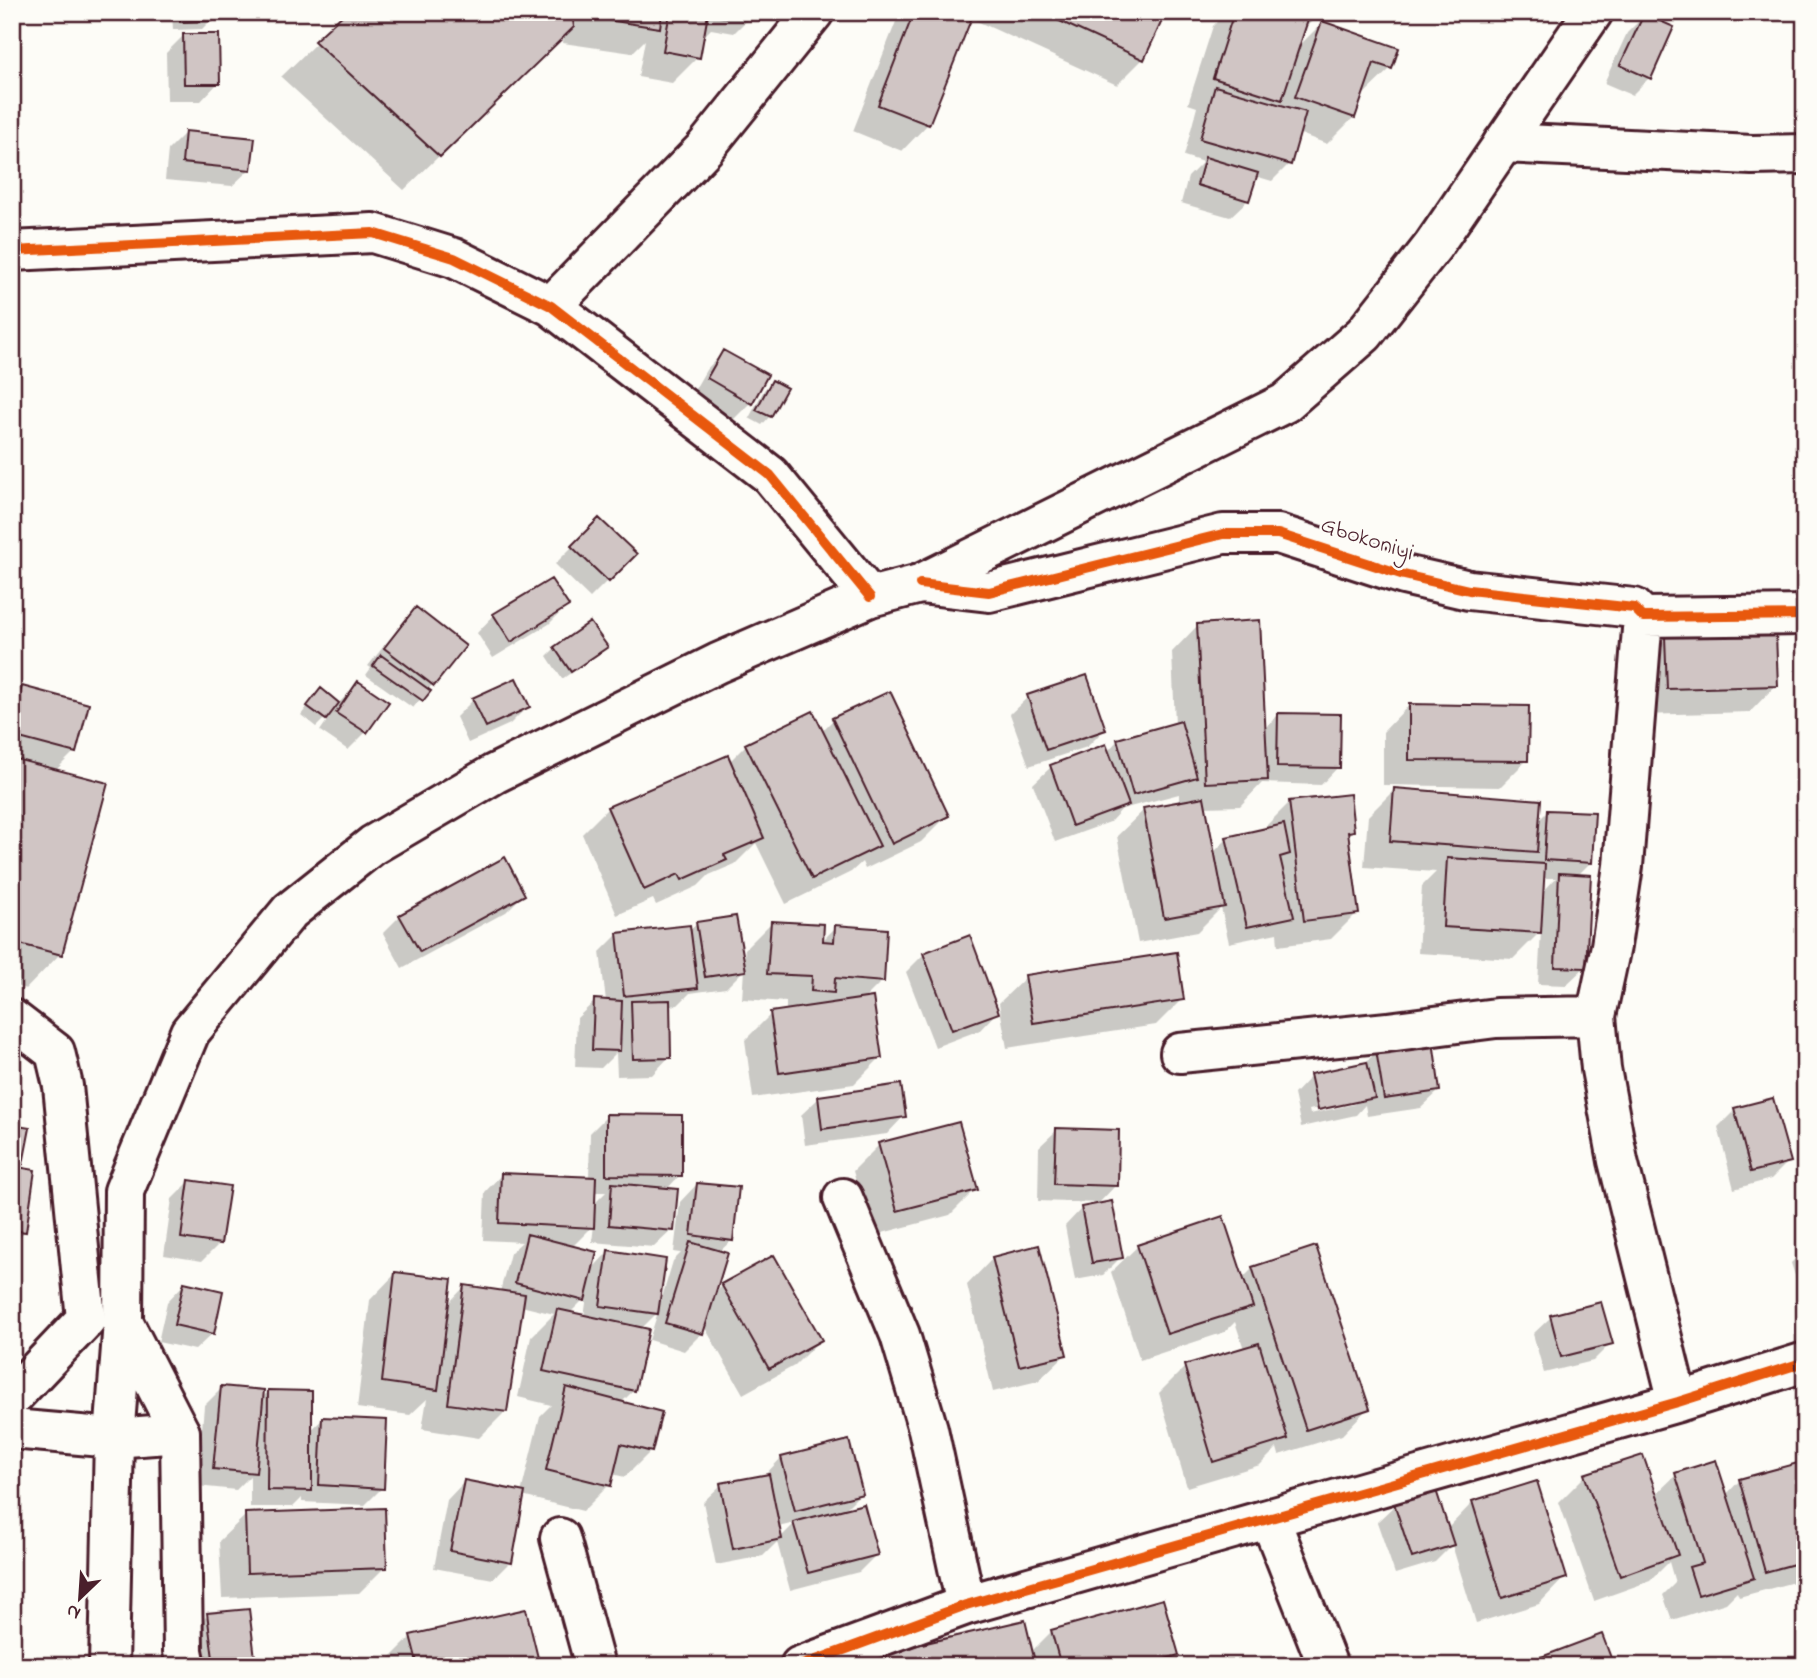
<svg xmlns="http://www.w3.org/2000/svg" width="1817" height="1678" viewBox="0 0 1817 1678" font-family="'Indie Flower',sans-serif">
	<rect width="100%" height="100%" fill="#fdfcf7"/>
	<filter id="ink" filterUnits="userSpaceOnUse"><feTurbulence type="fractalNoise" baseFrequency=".0143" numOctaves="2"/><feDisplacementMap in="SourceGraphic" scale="14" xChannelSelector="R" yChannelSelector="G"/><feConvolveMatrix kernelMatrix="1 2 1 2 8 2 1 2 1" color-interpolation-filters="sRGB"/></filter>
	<g filter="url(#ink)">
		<!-- shadow -->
		<path fill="#0003" fill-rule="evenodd" d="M172,12H210L211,20L202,29L173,30Z
			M249,12H291L289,14Z
			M348,12H755L734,33L711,29L702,38L698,57L672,83L638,77L645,40L632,53L563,43L564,35L404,190L281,77Z
			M904,12H1164L1143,59L1117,85L970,18L928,124L902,151L853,131L897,19Z
			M1226,12H1331L1323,20L1316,17L1302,31L1297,48L1322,23L1391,68L1364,94L1362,93L1354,117L1327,144L1298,133L1289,164L1272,181L1255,176L1248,200L1230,217L1181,203L1188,177L1203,162L1184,156L1197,107L1188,104L1213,26Z
			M1644,16L1649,78L1632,95L1604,83L1627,33Z
			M184,35L218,83L201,101H167L166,53Z
			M185,133L250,169L232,186L165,180L168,150Z
			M723,352L750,403L733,420L691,396L706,370Z
			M772,382L770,416L762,425L749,418L764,390Z
			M599,520L634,554L590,598L555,564Z
			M567,606L549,624L493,658L477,633L494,615Z
			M416,609L463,647L413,708L366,675L371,668L368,666L399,627Z
			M1198,625L1264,729L1278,715L1338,767L1321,785L1262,783L1240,806L1204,807L1213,853L1227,839L1263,829L1289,803L1353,830L1347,836L1357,913L1331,939L1278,946L1277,933L1229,943L1221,908L1197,932L1138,943L1117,836L1144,810L1179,803V794L1122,809L1110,822L1055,842L1033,784L1051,767L1107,752L1118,740L1175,725L1172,652Z
			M1666,639L1776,685L1750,712L1641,715L1639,665Z
			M605,647L597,655L562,679L547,656L555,648Z
			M358,683L386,702L366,732L348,750L320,731L331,715L329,714L316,727L301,715L313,699L338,704Z
			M23,688L74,752L55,771L60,954L26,989L12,985V698Z
			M1028,697L1104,730L1087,747L1029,766L1010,714Z
			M473,700L528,706L510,724L468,743L456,717Z
			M1409,705L1526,761L1500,787L1383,785V732Z
			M833,720L947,816L921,842L865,869L862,862L851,872L786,904L756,843L735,864L709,875L698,886L656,905L653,899L617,915L582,834L608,808L729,762L746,745L821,732Z
			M1394,790L1538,821L1548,811L1591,862L1577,876L1584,968L1566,985L1538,984L1541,931L1513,959L1418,953L1422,886L1436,872L1364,867L1368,816ZM1542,878H1556L1541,894Z
			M523,895L506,912L402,968L383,933L400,916Z
			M772,922L821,942L836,927L882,981L862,1001L880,1058L854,1084L753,1098L745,1040L771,1014L786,1012V1002L742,999L744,970L726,988L690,993L678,1005L668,1006L669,1057L652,1075L617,1076L616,1053L601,1068L575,1067L577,1018L595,1001H606L600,952L618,934L689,931L697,924L744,965L745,949Z
			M924,954L997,1012L980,1030L935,1047L906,972Z
			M1026,977L1182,999L1156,1025L1007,1048L999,1003Z
			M1377,1051L1439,1091L1421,1108L1367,1116L1365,1105L1356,1115L1301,1127L1294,1094L1311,1076L1363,1065ZM1355,1100V1104L1310,1114L1309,1110Z
			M819,1098L904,1116L887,1134L805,1145L801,1115Z
			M1735,1110L1789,1161L1771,1179L1734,1189L1718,1127Z
			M607,1116L680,1175L666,1190L672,1230L654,1247L592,1242L594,1225L572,1247L591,1270L608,1252L660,1304L673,1261L681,1253L674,1252L680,1202L697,1184L732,1240L719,1252L714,1294L722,1286L773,1257L820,1340L794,1366L743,1394L704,1326L702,1333L684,1351L649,1340L658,1312L641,1329L633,1391L621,1403L651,1451L625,1477L612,1474L609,1485L583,1511L522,1496L510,1562L493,1579L434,1568L447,1500L464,1482L521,1493L540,1416L551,1405L518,1397L531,1337L554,1314L521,1306L506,1411L479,1438L422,1429L427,1399L410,1415L357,1408L370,1300L396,1273L447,1305L465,1286L500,1292L510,1253L522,1242L483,1240L485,1192L502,1174L589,1178L590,1133ZM593,1192H606L593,1205ZM587,1296L584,1317L570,1313Z
			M12,1127L22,1163L16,1168L25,1231L12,1244L17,1339L12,1344Z
			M1057,1130L1116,1185L1099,1203L1038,1201L1039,1147Z
			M879,1145L976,1189L950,1215L871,1236L853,1171Z
			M1805,1167V1185L1800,1172Z
			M189,1182L219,1244L202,1261L164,1255L172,1199Z
			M1082,1208L1121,1257L1103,1275L1075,1280L1065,1226Z
			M1138,1246L1242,1279L1253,1268L1368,1408L1342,1435L1279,1455L1277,1448L1260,1465L1187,1487L1159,1393L1185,1367L1244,1349L1235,1322L1225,1332L1140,1360L1111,1272Z
			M1805,1253V1307L1791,1263L1799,1255Z
			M993,1258L1065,1355L1038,1381L993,1392L967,1285Z
			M184,1284L213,1333L195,1350L158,1342L167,1302Z
			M1551,1317L1611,1343L1593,1361L1544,1373L1533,1334Z
			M222,1388L261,1399L268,1392L310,1431L323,1419L382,1488L365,1505L302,1502V1498L293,1507H250V1476L236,1490L197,1486L204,1406Z
			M781,1458L861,1493L843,1511L876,1555L859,1572L790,1590L777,1542L763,1556L716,1565L703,1502L721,1485L763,1477ZM795,1523L780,1538L778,1527Z
			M1805,1462V1579L1739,1597L1737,1592L1726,1603L1672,1620L1663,1595L1675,1583L1669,1562L1650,1581L1594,1601L1559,1502L1585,1476L1655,1495L1676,1475L1726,1495L1740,1480Z
			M1473,1502L1565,1577L1539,1604L1476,1623L1452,1545L1435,1562L1395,1574L1377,1522L1395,1505L1447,1529Z
			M246,1515L385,1567L359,1593L222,1598L219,1541Z
			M208,1615L254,1666H195L191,1632Z
			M1052,1631L1177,1654L1165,1666H873L884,1655L1031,1652Z
			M411,1637L538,1666H386L385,1663Z"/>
		<!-- building -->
		<path fill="#d0c5c4" stroke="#4a1f2b" stroke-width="2" d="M180,12H212V21L180,22Z
			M346,12H572L574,27L440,157L314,41Z
			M589,12H662L660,28L588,17Z
			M670,12H726L725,17L708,14L700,58L663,51Z
			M914,12H974L929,125L878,105Z
			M1040,12H1166L1144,60Z
			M1234,12H1285L1308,20L1282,100L1213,78Z
			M1300,12H1319L1317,18Z
			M1644,14L1674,27L1651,79L1620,65Z
			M1322,21L1399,48L1392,69L1374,63L1355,118L1295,97Z
			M183,34H219L220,84H184Z
			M1215,86L1306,112L1291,165L1200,139Z
			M185,131L255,138L251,170L182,163Z
			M1205,157L1258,173L1249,201L1197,185Z
			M723,350L768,375L752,404L707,378Z
			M772,380L787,388L771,417L756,410Z
			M599,518L637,554L609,582L571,546Z
			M551,579L569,606L511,642L493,614Z
			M416,607L466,646L434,686L384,648Z
			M1260,620L1268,780L1205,783L1197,624Z
			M590,622L608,647L571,672L554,647Z
			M1776,634L1778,686L1667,689L1665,637Z
			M381,655L431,691L423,701L373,666Z
			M1087,675L1106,730L1046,750L1027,695Z
			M516,678L530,707L486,727L472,698Z
			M358,681L389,702L367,733L336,713Z
			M22,686L89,704L76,753L12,736V722Z
			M321,688L339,703L326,720L307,706Z
			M890,691L949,816L892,844L832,718Z
			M1409,704L1529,706L1528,761L1409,760Z
			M813,711L880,846L812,879L745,744Z
			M1278,713L1341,714L1340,768L1277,767Z
			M1181,721L1197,777L1133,795L1117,739Z
			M1106,744L1129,805L1072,826L1050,765Z
			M728,755L764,838L724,855L727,860L682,880L679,874L644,890L607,807Z
			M12,758L108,783L62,955L12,942Z
			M1394,788L1541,800L1537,852L1390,841Z
			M1350,794L1354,831L1348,832L1359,914L1304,921L1289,801Z
			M1204,797L1225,907L1164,918L1143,808Z
			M1547,810L1595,812L1592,863L1544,860Z
			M1284,824L1290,854L1280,857L1294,917L1247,927L1226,837Z
			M505,857L525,895L420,952L399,915Z
			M1447,858L1545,864L1541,933L1443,927Z
			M1559,873L1591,875L1586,968L1555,967Z
			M736,916L746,971L705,977L696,922Z
			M771,921L824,924L823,941L834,942L835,925L887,929L884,982L835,978L834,993L811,991L812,976L767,974Z
			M690,925L698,988L624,996L617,933Z
			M970,935L999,1013L952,1030L923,953Z
			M1177,952L1184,1000L1033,1023L1025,975Z
			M873,997L882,1058L779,1073L770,1012Z
			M594,999L622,1001L620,1051L592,1050Z
			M670,1000L671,1058L633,1059L631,1001Z
			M1433,1041L1440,1091L1384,1099L1376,1050Z
			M1367,1062L1375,1098L1318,1110L1310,1074Z
			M901,1084L906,1117L822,1129L818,1096Z
			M1773,1098L1791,1162L1751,1172L1734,1108Z
			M606,1114L682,1115V1176L606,1175Z
			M959,1122L978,1190L897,1211L878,1143Z
			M12,1125L30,1128L23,1164L12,1162Z
			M1056,1128L1119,1130L1118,1186L1054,1184Z
			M12,1166L35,1170L26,1232L12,1230Z
			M501,1173L596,1177L594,1228L499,1223Z
			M189,1180L230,1186L221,1244L181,1238Z
			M612,1183L678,1189L674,1231L609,1225Z
			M697,1183L739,1187L733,1241L691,1235Z
			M1112,1201L1123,1258L1092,1263L1081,1207Z
			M1223,1216L1253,1307L1167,1334L1137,1245Z
			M527,1234L597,1252L585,1301L515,1283Z
			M12,1241H14L19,1340H12Z
			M690,1242L728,1253L703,1334L665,1323Z
			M1039,1245L1067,1355L1019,1366L992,1257Z
			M1316,1246L1370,1409L1306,1430L1252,1267Z
			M608,1250L666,1259L658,1314L600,1306Z
			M1805,1251V1274L1798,1254Z
			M774,1255L822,1340L769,1369L721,1284Z
			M395,1272L452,1279L438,1390L382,1382Z
			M184,1282L223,1291L214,1334L174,1325Z
			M464,1285L525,1294L507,1412L448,1404Z
			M1601,1302L1613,1344L1561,1357L1550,1315Z
			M557,1309L649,1329L635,1391L543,1371Z
			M1259,1343L1288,1439L1213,1462L1184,1365Z
			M221,1386L264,1390L256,1473L213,1469Z
			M566,1387L662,1412L652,1452L621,1444L611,1486L546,1470Z
			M268,1390L312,1391V1491L267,1490Z
			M322,1417L387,1420L384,1489L319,1485Z
			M849,1440L863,1494L795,1511L781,1457Z
			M1643,1455L1678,1555L1620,1576L1584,1474Z
			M1716,1460L1754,1578L1698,1595L1689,1567L1703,1563L1675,1473Z
			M1805,1461V1561L1765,1572L1739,1479Z
			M769,1474L782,1539L733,1549L720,1483Z
			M464,1480L525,1492L512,1563L450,1551Z
			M1537,1481L1567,1578L1502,1598L1472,1501Z
			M1436,1490L1454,1545L1412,1558L1394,1503Z
			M864,1504L878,1555L808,1573L793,1522Z
			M385,1508L387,1568L247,1573L245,1513Z
			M1163,1599L1179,1655L1140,1666H1061L1051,1630Z
			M249,1609L256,1666H214L207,1613Z
			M526,1609L540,1666H418L410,1635Z
			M1025,1620L1036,1666H886L883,1653Z
			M1602,1634L1614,1666L1520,1665Z"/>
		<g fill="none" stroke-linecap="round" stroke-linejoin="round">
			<!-- minor casing -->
			<g stroke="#4a1f2b" stroke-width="44">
				<path id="minor" d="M1503,143L1752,155L1805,154
					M12,251L373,233L454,258L551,306L770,475L870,597
					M551,306L704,149L814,12
					M920,584L989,592L1223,534H1278L1404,575L1469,590L1634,608L1643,617L1805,615
					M1643,617L1623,866L1611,946L1596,1016L1601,1069L1618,1161L1678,1402
					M12,1019L55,1052L63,1086L86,1319L12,1397
					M1180,1053L1388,1032L1496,1018L1596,1016
					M843,1198L900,1335L928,1429L966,1605
					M12,1429L114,1438L180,1433
					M1270,1519L1328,1666
					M560,1538L595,1666
					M800,1666L966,1605L1678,1402L1805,1362"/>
			</g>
			<!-- major casing -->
			<g stroke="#4a1f2b" stroke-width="44">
				<path id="major" d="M123,1322L180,1433L183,1651L186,1666
					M109,1666L114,1438L123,1322L124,1191L190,1032L290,911L373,845L494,774L718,663L870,597L920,584L1285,403L1364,334L1433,246L1593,12"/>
			</g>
			<!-- minor -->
			<use href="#minor" stroke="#fdfcf7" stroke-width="38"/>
			<!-- major -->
			<use href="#major" stroke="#fdfcf7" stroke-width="38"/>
			<!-- cycleway casing -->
			<g stroke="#fdfcf7" stroke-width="15">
				<path id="cycleway" d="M12,251L373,233L454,258L551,306L770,475L870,597
					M920,584L989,592L1223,534H1278L1404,575L1469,590L1634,608L1643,617L1805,615
					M800,1666L966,1605L1678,1402L1805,1362"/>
			</g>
			<!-- cycleway -->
			<use href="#cycleway" stroke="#e8590c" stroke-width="10"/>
		</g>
	</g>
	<g text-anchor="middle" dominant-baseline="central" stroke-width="5" stroke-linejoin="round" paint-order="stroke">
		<!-- street labels -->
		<g font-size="24" fill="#4a1f2b" stroke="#fdfcf7">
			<text transform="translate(1367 540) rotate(18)">Gbokoniyi</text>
		</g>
	</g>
	<!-- margin -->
	<rect width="1817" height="1678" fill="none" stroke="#fdfcf7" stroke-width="42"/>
	<rect x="21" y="21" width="1775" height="1636" fill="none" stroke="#4a1f2b" stroke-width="2.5" filter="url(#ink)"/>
	<!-- north arrow -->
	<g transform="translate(80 1598) rotate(205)" stroke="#fdfcf7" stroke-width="5" paint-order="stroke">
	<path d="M0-5L12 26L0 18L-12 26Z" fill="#4a1f2b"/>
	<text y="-10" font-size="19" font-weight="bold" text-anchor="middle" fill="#4a1f2b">N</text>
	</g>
</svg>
